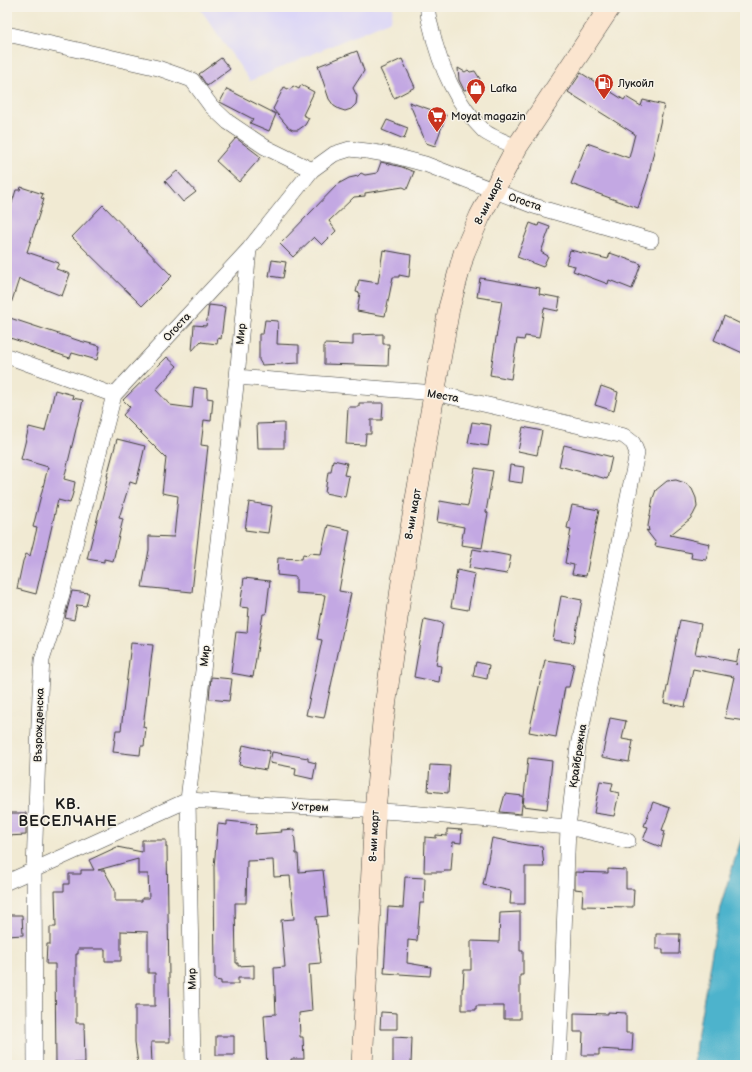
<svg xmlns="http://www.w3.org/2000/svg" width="752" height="1072" viewBox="0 0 752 1072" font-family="'Balsamiq Sans',sans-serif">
	<rect width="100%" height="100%" fill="#f7f3e8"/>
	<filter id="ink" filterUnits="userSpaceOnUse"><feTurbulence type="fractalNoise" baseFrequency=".025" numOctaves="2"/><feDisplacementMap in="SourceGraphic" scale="8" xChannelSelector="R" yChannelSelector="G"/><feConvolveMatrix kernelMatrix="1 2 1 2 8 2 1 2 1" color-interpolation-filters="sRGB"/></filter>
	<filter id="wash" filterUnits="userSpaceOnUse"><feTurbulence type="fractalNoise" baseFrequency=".012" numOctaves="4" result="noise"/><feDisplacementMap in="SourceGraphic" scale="16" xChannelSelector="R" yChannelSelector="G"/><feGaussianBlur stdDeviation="0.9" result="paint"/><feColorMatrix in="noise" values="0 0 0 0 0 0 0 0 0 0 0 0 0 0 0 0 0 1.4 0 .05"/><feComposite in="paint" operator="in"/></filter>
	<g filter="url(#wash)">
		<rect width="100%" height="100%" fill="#f1ead3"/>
		<!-- built -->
		<path fill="#dbd6f7" d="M199,7H393L391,20L250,81Z"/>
		<!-- water -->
		<path fill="#4db3cc" stroke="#346874" d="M745,827V1065H694L696,1043L720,907Z"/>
		<g id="blocks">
			<!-- building -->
			<path fill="#c3a8e3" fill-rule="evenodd" d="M357,51L364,71L353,88L357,96L356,104L351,109L345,111L339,109L334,106L329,99L318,66Z
				M221,58L230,69L207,86L199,74Z
				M402,59L415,87L394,98L380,69Z
				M458,68L465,72L468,70L470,72L475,71L480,79L474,88L464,90L459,80Z
				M581,73L624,100L626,97L641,106L643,100L664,105L648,178L638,208L571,184L587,143L629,158L635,134L568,92Z
				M301,85L314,92L303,115L309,118L305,125L298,130H293L289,128L273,109L284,87L290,90L293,86L299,89Z
				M227,89L276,114L269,131L250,123L253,119L220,102Z
				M409,102L446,115L435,146L426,143Z
				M387,120L408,128L404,139L382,130Z
				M236,138L261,157L239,182L216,161Z
				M381,162L402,167L414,172L407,189L403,187L365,193V196L354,197L329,221L336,231L322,245L314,237L293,257L280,244L338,184L349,178L358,176L361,173L365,175L377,173Z
				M177,171L196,192L183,202L165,181Z
				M21,187L43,194L41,198L44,199L27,252L59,263L56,269L70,274L62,296L19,279L10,307H7V219L16,190H20Z
				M103,205L172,276L142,306L72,237Z
				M530,223L538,226L539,223L550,227L541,252L548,256L543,267L517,257Z
				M383,250L411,255L409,277L399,275V277H393L385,316L357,311L360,293L356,292L359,280L378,283Z
				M570,250L608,259L610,253L641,264L632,289L609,280L608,284L573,271L575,266L566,264Z
				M272,260L286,262L283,278L269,276Z
				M480,278L540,288L539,294L560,298L558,311L544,308L539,338L525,336L524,340L517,339L511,379L490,375L502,301L477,297Z
				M209,305L225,307L221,339L218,338L217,344L201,342V341L192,351L194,325L206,326Z
				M724,316L745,326V354L714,340Z
				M7,317L80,341L100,346L97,360L72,353L70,358L7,337Z
				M265,320L278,321L277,344L299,345V363L262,365L259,360V334H263Z
				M383,334V344H389L388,366L324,364V344L353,345V335Z
				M167,357L177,366L156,390L170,405L192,408L194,387L207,389V398L213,399L211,421L204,420L201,445L208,446L192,592L142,587L149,550V536L174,537L178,496L162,493L166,458L123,415L130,407L123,400Z
				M601,386L618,392L614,411L595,405Z
				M55,390L73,395L72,398L83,400L64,479L75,482L73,493L70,503L58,500L36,594L17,589L23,561L26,554L30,556L37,528L33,527L48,467L21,459L29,427L45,431Z
				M359,403H383L382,420H371V434H366L365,445L346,444L348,407H359Z
				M472,422L491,425L488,446L468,443Z
				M284,423V448H258L257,424Z
				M523,427L542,431L537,455L518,451Z
				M117,439L145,446L136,484L130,482L119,518L123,519L113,561L104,559V562L87,559L108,476H107Z
				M564,445L612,457L607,479L559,466Z
				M333,460L347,463L344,475L349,476L345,497L325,493L328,472H331Z
				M510,465L524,467L522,483L508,481Z
				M475,468L493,471L486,512L488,513L482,548L461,545L464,527L437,522L440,501L468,506Z
				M676,480L685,483L692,489L696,498L697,507L693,515L690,519L670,535L710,544L706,560L691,558L692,553L655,546L656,543L646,530L649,531L648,526L653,498L656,490L667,481Z
				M249,502L272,506L268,533L245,530Z
				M572,505L599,510L586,576L572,574L574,565L565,563L571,529L567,528Z
				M328,525L350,530L339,591L351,593L324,718L306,715L322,640L317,639L325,595L296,593V577L277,575L278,558L302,559L303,554L308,555L309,553L321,554Z
				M473,549L511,556L507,574L469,568Z
				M457,570L475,574L468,610L451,607Z
				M244,578L270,581L266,614H263L253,677L231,673L236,632L247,633L249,608L240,607Z
				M72,591L89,593L86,606L77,605L74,620L65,618Z
				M561,596L582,600L574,643L553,640Z
				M424,619L443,623L436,665L441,666L439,682L414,677Z
				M680,620L701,624L695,654L737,662L736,665L739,650L745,651V721L725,718L734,677L693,669L685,707L664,703Z
				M131,643L153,645L143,727L146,728L144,746H141L140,755L113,752L116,730H121Z
				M545,660L574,664L569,687H565L556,737L529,732Z
				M476,662L489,665L487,679L473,676Z
				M211,677L232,679L229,701L209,699Z
				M610,718L626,721L622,739L633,741L629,762L602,757Z
				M243,745L270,751L266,770L239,765Z
				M272,752L308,758V761L316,763L313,779L295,775L296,768L270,763Z
				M528,758L552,761L547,809L523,806Z
				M430,765L450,766L448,793L428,791Z
				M600,781L613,783L611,791L619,793L614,816L594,813Z
				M505,794L523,796L521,814L500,812Z
				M653,802L670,808L662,830L665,831L661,847L643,840L648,827L644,826Z
				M7,813H26V835L7,836Z
				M227,821L257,824L255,834L282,832L281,830L294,829L296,854H298L299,872L323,870L328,916L316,917L321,963L309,964L312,1011L299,1013L300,1037H303L304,1059H291V1065H267L264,1015L276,1014L274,968L285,967L281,920L294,919L290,876L274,877L273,860L247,861L246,903H235L236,963H238V966L254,965V978H238V984H221V981L215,980L214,867L218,824L227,825Z
				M447,829L462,830L461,843L453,842L451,871H444V872H424L425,837L436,838V835L447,836Z
				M492,838L527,845L542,846L544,867H525V904H510L511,891L483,885Z
				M142,840H166V847H167L170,1042H151L152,1064H138L135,1042V1006H155V973H148V932L121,931V961H105V949H78V954H76V1023H84L85,1063H56L55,964H46L47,944H50V927H56L55,891H64V884H69V874H81V870H94L89,860L117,847L142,852ZM138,859V874H148L149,898H142V901H115V890L104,870H98Z
				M608,869L626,870V889H634L633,907L582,906L583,890L575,889V872L608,873Z
				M405,877L425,878L424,903H420L417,941L408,940L407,963L431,967L430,976L384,973L388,907L403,908Z
				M520,912V951H523V975H520V1019H504V1006H476V1010H462V988H463L464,970H471V941L499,942L500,913Z
				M7,915H22L23,935L7,936Z
				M656,934H680L679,954H663V949H656Z
				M381,1012L397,1013V1029H380Z
				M608,1012L626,1013V1033H633L632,1051L599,1049V1055H582L583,1032H574V1013L608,1014Z
				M216,1036H234V1055H216Z
				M393,1037L412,1038L411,1065H393Z"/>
		</g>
	</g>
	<g filter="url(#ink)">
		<use href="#blocks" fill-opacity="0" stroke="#3c3b37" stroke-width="1"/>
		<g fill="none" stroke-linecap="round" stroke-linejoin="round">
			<!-- minor casing -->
			<g stroke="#3c3b37" stroke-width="16">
				<path id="minor" d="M428,7C427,15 430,23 432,31C440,67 457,105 484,131C491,137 508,143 517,147
					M7,34L158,68L192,80L211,106L228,122L265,147L312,170
					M7,356L114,395
					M237,377L435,393L624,436L633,443L637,453L578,746L568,827L559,1065
					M7,882L188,800L398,812L568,827L628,841
					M35,1065L34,870L40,693L42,660L56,617L114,395L249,249L312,170L334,154L350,149L367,151L391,155L425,164L534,206L651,240
					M193,1065L188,800L237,377L249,249"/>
			</g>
			<!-- secondary casing -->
			<g stroke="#3c3b37" stroke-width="22">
				<path id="secondary" d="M362,1065L375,811L383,722L403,574L449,308L464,253L480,216L517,147L610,7"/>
			</g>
			<!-- minor -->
			<use href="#minor" stroke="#fff" stroke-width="15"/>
			<!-- secondary -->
			<use href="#secondary" stroke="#fbe5cf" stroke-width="21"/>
		</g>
	</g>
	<!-- icons -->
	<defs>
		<g id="fuel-pin" transform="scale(1)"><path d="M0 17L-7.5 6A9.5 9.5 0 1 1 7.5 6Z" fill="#c8321e" stroke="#f7f3e8"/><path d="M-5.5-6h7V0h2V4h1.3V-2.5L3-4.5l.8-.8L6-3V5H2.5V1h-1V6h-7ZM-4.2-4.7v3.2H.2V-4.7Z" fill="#fff"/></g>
		<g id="shop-pin" transform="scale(1)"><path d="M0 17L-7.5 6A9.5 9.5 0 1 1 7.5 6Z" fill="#c8321e" stroke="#f7f3e8"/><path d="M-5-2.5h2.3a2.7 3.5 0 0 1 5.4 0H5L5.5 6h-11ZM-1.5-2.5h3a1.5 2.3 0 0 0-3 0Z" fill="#fff"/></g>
		<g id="supermarket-pin" transform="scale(1)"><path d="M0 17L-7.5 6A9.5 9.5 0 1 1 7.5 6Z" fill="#c8321e" stroke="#f7f3e8"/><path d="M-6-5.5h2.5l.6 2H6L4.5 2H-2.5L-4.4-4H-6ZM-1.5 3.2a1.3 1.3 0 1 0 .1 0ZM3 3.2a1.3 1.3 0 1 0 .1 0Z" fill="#fff"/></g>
	</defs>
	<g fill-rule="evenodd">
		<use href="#fuel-pin" x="604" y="83"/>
		<use href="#shop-pin" x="476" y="88"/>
		<use href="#supermarket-pin" x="437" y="116"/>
	</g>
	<g text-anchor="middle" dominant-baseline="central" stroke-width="3" stroke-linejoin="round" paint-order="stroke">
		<!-- poi labels -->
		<g font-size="11" fill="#1c1c1c" stroke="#f7f3e8" text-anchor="start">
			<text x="618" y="83">Лукойл</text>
			<text x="490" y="88">Lafka</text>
			<text x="451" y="116">Moyat magazin</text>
		</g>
		<!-- street labels -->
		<g font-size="11" fill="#1c1c1c" stroke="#f7f3e8">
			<text transform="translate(489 201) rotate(-63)">8-ми март</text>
			<text transform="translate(525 202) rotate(19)">Огоста</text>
			<text transform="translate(177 327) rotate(-47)">Огоста</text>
			<text transform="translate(241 334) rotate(-85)">Мир</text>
			<text transform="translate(443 396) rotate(10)">Места</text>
			<text transform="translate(413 514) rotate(-80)">8-ми март</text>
			<text transform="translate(205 656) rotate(-83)">Мир</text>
			<text transform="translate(39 725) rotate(-88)">Възрожденска</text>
			<text transform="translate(578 756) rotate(-81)">Крайбрежна</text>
			<text transform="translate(310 807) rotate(3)">Устрем</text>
			<text transform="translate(374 836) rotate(-87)">8-ми март</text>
			<text transform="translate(192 979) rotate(-91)">Мир</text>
		</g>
		<!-- district labels -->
		<g font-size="15" font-weight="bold" letter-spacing="1" fill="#1c1c1c" stroke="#f7f3e8">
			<text x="68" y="804">КВ.<tspan x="68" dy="17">ВЕСЕЛЧАНЕ</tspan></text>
		</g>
	</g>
	<!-- margin -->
	<rect width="752" height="1072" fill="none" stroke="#f7f3e8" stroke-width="24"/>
</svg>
